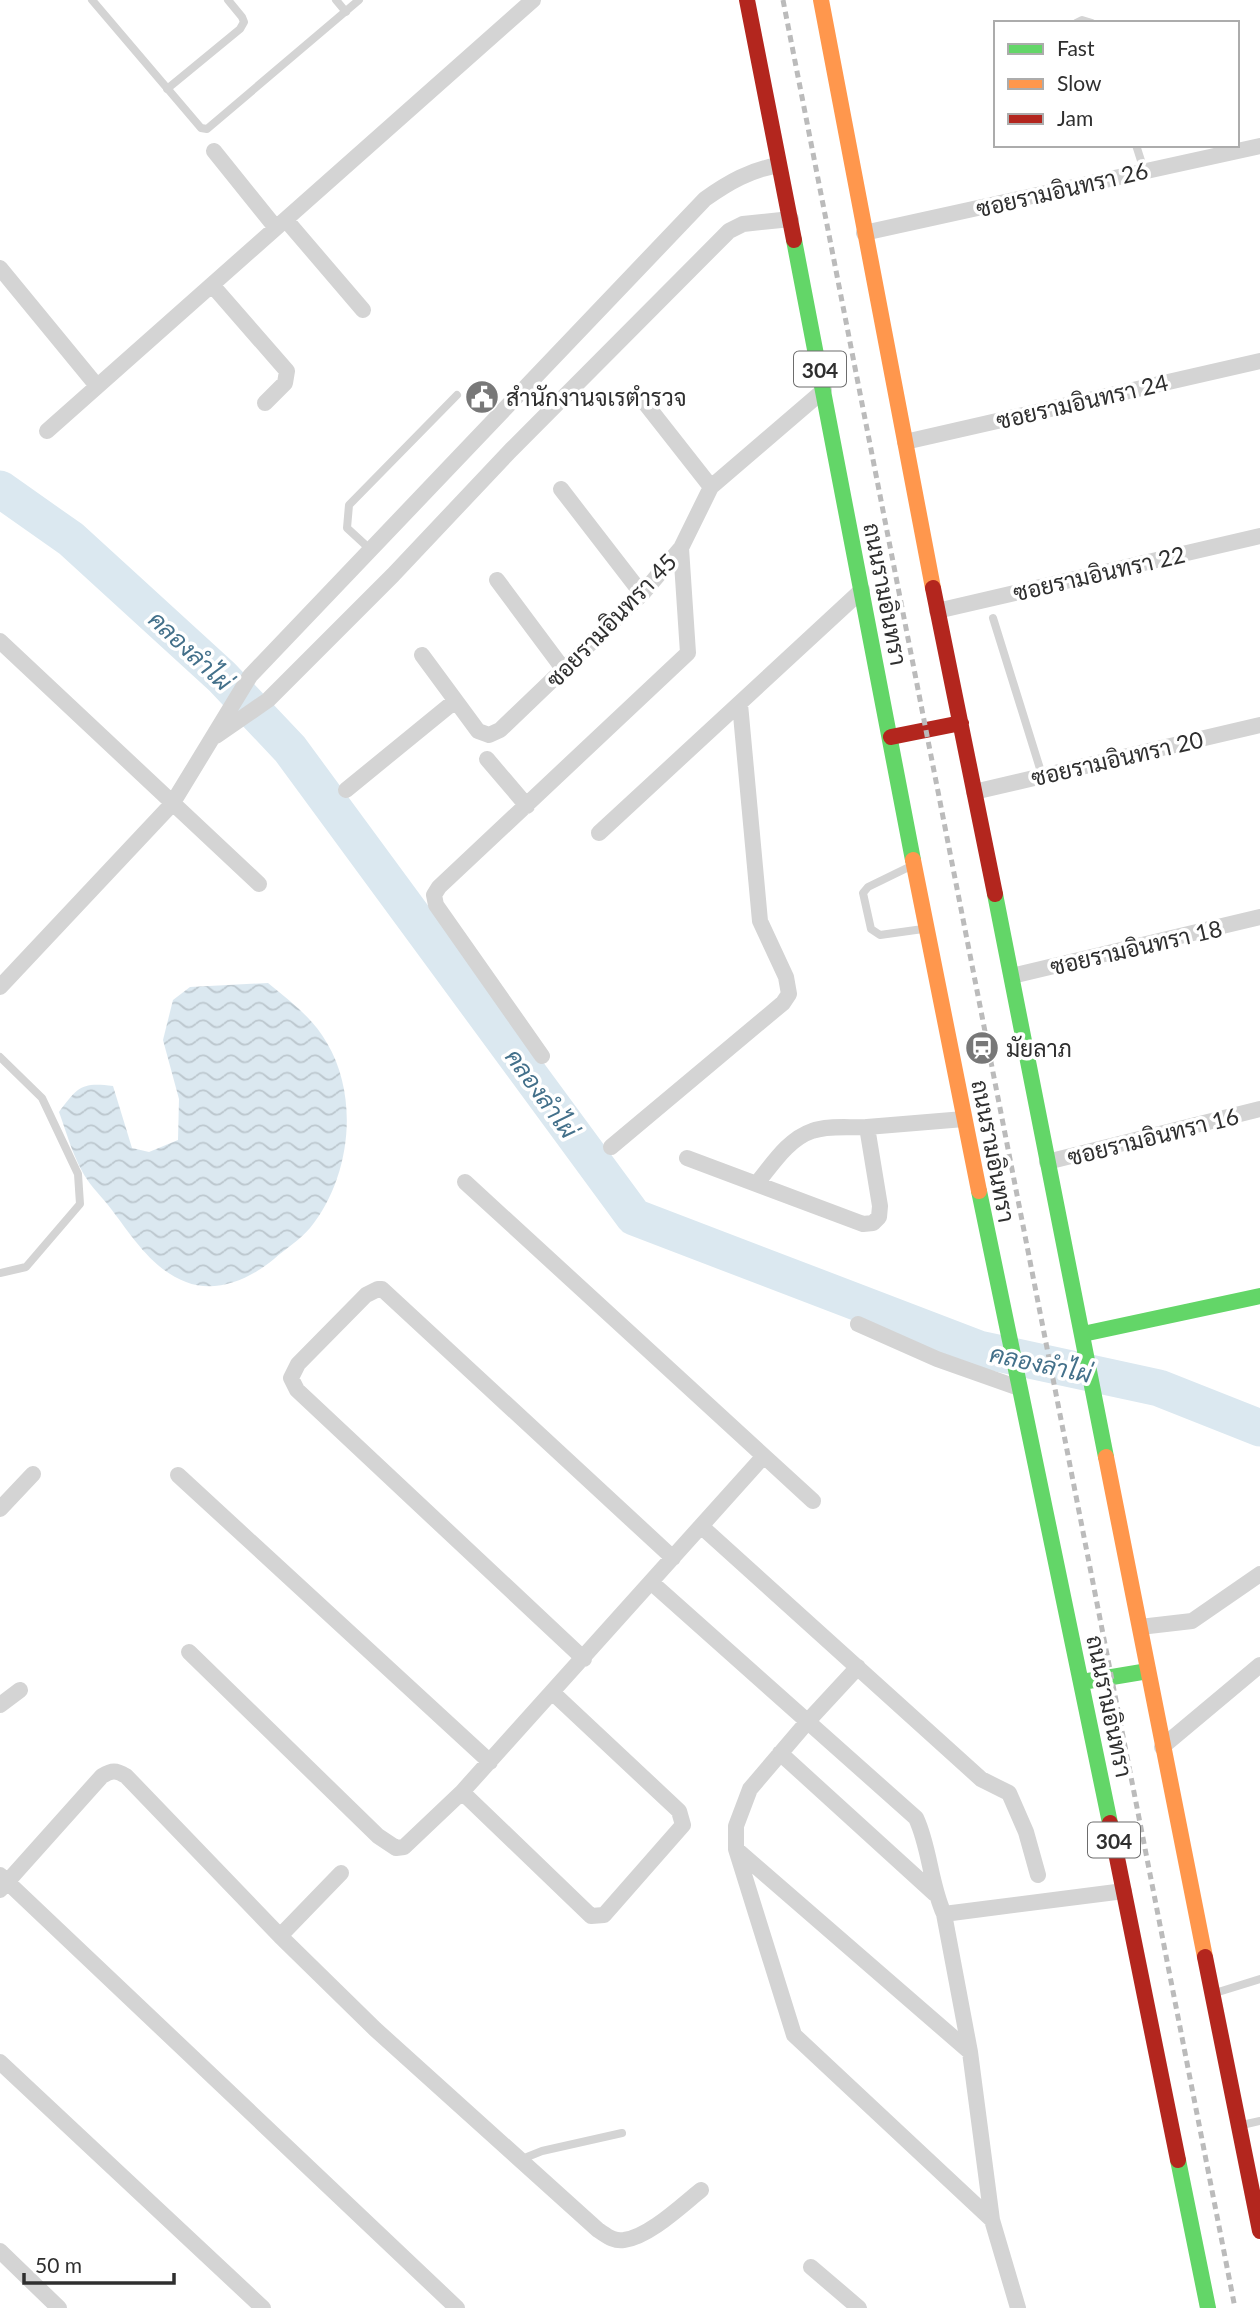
<svg xmlns="http://www.w3.org/2000/svg" width="1260" height="2308" viewBox="0 0 1260 2308" font-family="Lato,Sarabun,sans-serif">
	<defs>
		<pattern id="water-waves" width="16" height="10" patternUnits="userSpaceOnUse" patternTransform="scale(1.75)"><rect width="16" height="10" fill="#dbe8f0"/><path d="M0 5q4-4 8 0t8 0" fill="none" stroke="#bcc7ce"/></pattern>
	</defs>
	<rect width="100%" height="100%" fill="#fff"/>
	<!-- water -->
	<path fill="url(#water-waves)" d="M268,983C290,1001 313,1018 327,1043C360,1099 350,1179 310,1228C300,1240 285,1249 274,1259C250,1279 216,1294 186,1282C151,1269 130,1233 108,1205C99,1194 88,1183 82,1171C72,1153 66,1131 59,1112C78,1087 81,1082 113,1086L132,1148L149,1152L178,1140L179,1099L163,1040L173,1000L190,987Z"/>
	<g fill="none" stroke-linecap="round" stroke-linejoin="round">
		<!-- river -->
		<path stroke="#dbe8f0" stroke-width="37" d="M0,489L71,539L222,677L290,749L634,1217L979,1349L1159,1388L1260,1428"/>
		<!-- lane -->
		<path stroke="#d4d4d4" stroke-width="8" d="M92,0L201,128L207,129L359,0
			M336,0L346,12
			M1076,23L1082,20L1092,23
			M167,89L240,29L244,22L242,17L228,0
			M1136,145L1144,170
			M372,551L347,528L349,505L457,395
			M993,618L1042,775
			M909,867L868,887L863,893L871,929L880,935L923,929
			M0,1057L42,1098L78,1174L80,1204L26,1267L0,1273
			M1215,1993L1260,1979
			M1242,2125L1260,2121
			M522,2159L542,2151L622,2133"/>
		<!-- street -->
		<path stroke="#d4d4d4" stroke-width="16" d="M214,151L276,228
			M286,220L363,310
			M864,233L1260,146
			M0,268L97,386
			M212,285L287,371L285,383L265,403
			M645,403L711,487
			M47,431L533,0
			M905,442L1260,361
			M561,489L642,594
			M497,580L564,670
			M937,611L1260,536
			M0,641L259,884
			M422,655L478,731L489,735L500,730L642,594L681,548L711,487L824,390
			M216,736L268,700L393,575L511,450L729,231L743,224L791,219
			M487,759L527,806
			M346,790L455,701
			M974,792L1260,725
			M599,833L862,590
			M1012,976L1260,917
			M0,987L172,804L250,676L705,199C729,182 750,170 779,165
			M542,1056L436,905L434,895L439,887L688,653L681,548
			M611,1147L783,1003L789,994L786,977L760,921L740,704
			M687,1158L863,1224L873,1223L879,1217L880,1206L867,1127L964,1119
			M1047,1162L1260,1109
			M465,1182L813,1501
			M757,1183C772,1165 788,1139 812,1131C828,1125 850,1128 867,1127
			M858,1324L937,1359L1019,1388
			M178,1475L490,1762
			M0,1509L33,1474
			M702,1527L981,1779L1009,1793L1026,1832L1038,1875
			M652,1583L916,1818C930,1848 930,1883 944,1914L970,2052L992,2220L1018,2308
			M1140,1627L1192,1621L1260,1574
			M189,1652L378,1836L396,1848L404,1847L462,1792L763,1457
			M584,1659L297,1390L291,1378L298,1364L366,1295L378,1289H382L673,1558
			M858,1667L808,1721L750,1789L736,1826V1849L794,2035L992,2220
			M0,1705L20,1690
			M1162,1747L1260,1665
			M780,1753L935,1894
			M462,1792L591,1916L604,1915L683,1825L679,1811L552,1692
			M736,1849L970,2052
			M0,1875L457,2308
			M0,1890L102,1776C112,1770 116,1770 126,1776L280,1936L375,2029L598,2230C606,2235 614,2242 624,2240C649,2237 682,2205 701,2190
			M944,1914L1124,1891
			M280,1936L341,1873
			M0,2062L263,2308
			M0,2251L59,2308
			M811,2267L859,2308"/>
		<!-- fast -->
		<path stroke="#63d668" stroke-width="16" d="M794,240L913,860
			M995,894L1106,1457
			M979,1191L1110,1823
			M1083,1334L1260,1296
			M1082,1682L1148,1671
			M1178,2160L1208,2308"/>
		<!-- slow -->
		<path stroke="#ff974d" stroke-width="16" d="M821,0L933,588
			M913,860L979,1191
			M1106,1457L1205,1957"/>
		<!-- jam -->
		<path stroke="#b3261e" stroke-width="16" d="M747,0L794,240
			M933,588L995,894
			M891,737L961,723
			M1110,1823L1178,2160
			M1205,1957L1260,2231"/>
		<!-- rail -->
		<path stroke="#bbb" stroke-width="5" stroke-dasharray="7 5" stroke-linecap="butt" d="M783,0L1235,2308"/>
	</g>
	<!-- icons -->
	<defs>
		<g id="civic-disc" transform="scale(1.75)"><circle r="9.5" fill="#787878" stroke="#fff"/><path d="M-.6-6.5H3V-4.5H.6V-3L4-1V1h2V6H-6V1h2V-1L-.6-3ZM-1.2 2.5V6h2.4V2.5Z" fill="#fff"/></g>
		<g id="station-disc" transform="scale(1.75)"><circle r="9.5" fill="#787878" stroke="#fff"/><path d="M-3-6H3Q5-6 5-4V2Q5 4 3 4L4.5 6H3L1.5 4h-3L-3 6H-4.5L-3 4Q-5 4-5 2V-4Q-5-6-3-6ZM-3.5-4v3h7v-3ZM-3.5 1v1.5H-2V1ZM2 1v1.5H3.5V1Z" fill="#fff"/></g>
	</defs>
	<g fill-rule="evenodd">
		<use href="#civic-disc" x="482" y="397"/>
		<use href="#station-disc" x="982" y="1048"/>
	</g>
	<g text-anchor="middle" dominant-baseline="central" stroke-width="7" stroke-linejoin="round" paint-order="stroke">
		<!-- shield labels -->
		<g fill="#fff" stroke="#6d6d6d" stroke-width="2">
			<rect x="794" y="351.5" width="52" height="35" rx="5"/>
			<rect x="1088" y="1822.5" width="52" height="35" rx="5"/>
		</g>
		<g font-size="21" font-weight="bold" fill="#2f2f2f">
			<text x="820" y="369">304</text>
			<text x="1114" y="1840">304</text>
		</g>
		<!-- street labels -->
		<g font-size="23" fill="#2f2f2f" stroke="#fff">
			<text transform="translate(1062 189) rotate(-13)">ซอยรามอินทรา 26</text>
			<text transform="translate(1082 401) rotate(-13)">ซอยรามอินทรา 24</text>
			<text transform="translate(1099 573) rotate(-13)">ซอยรามอินทรา 22</text>
			<text transform="translate(886 594) rotate(79)">ถนนรามอินทรา</text>
			<text transform="translate(611 620) rotate(-46)">ซอยรามอินทรา 45</text>
			<text transform="translate(1117 758) rotate(-13)">ซอยรามอินทรา 20</text>
			<text transform="translate(1136 947) rotate(-13)">ซอยรามอินทรา 18</text>
			<text transform="translate(1153 1136) rotate(-14)">ซอยรามอินทรา 16</text>
			<text transform="translate(994 1151) rotate(79)">ถนนรามอินทรา</text>
			<text transform="translate(1110 1706) rotate(78)">ถนนรามอินทรา</text>
		</g>
		<!-- poi labels -->
		<g font-size="23" fill="#2f2f2f" stroke="#fff" text-anchor="start">
			<text x="506" y="397">สำนักงานจเรตำรวจ</text>
			<text x="1006" y="1048">มัยลาภ</text>
		</g>
		<!-- water labels -->
		<g font-size="24" font-style="italic" fill="#43708a" stroke="#fff">
			<text transform="translate(191 650) rotate(43)">คลองลำไผ่</text>
			<text transform="translate(542 1093) rotate(54)">คลองลำไผ่</text>
			<text transform="translate(1041 1363) rotate(12)">คลองลำไผ่</text>
		</g>
	</g>
	<!-- legend -->
	<rect x="994" y="21" width="245" height="126" fill="#ffffff" stroke="#acacac" stroke-width="2"/>
	<rect x="1008" y="44" width="35" height="10" fill="#63d668" stroke="#acacac" stroke-width="2"/>
	<text x="1057" y="56" font-size="21" fill="#2f2f2f">Fast</text>
	<rect x="1008" y="79" width="35" height="10" fill="#ff974d" stroke="#acacac" stroke-width="2"/>
	<text x="1057" y="91" font-size="21" fill="#2f2f2f">Slow</text>
	<rect x="1008" y="114" width="35" height="10" fill="#b3261e" stroke="#acacac" stroke-width="2"/>
	<text x="1057" y="126" font-size="21" fill="#2f2f2f">Jam</text>
	<!-- scale -->
	<path d="M24 2273v10h150v-10" fill="none" stroke="#2f2f2f" stroke-width="3.5"/>
	<text x="35" y="2273" font-size="21" fill="#2f2f2f" stroke="#ffffff" stroke-width="5" paint-order="stroke">50 m</text>
</svg>
